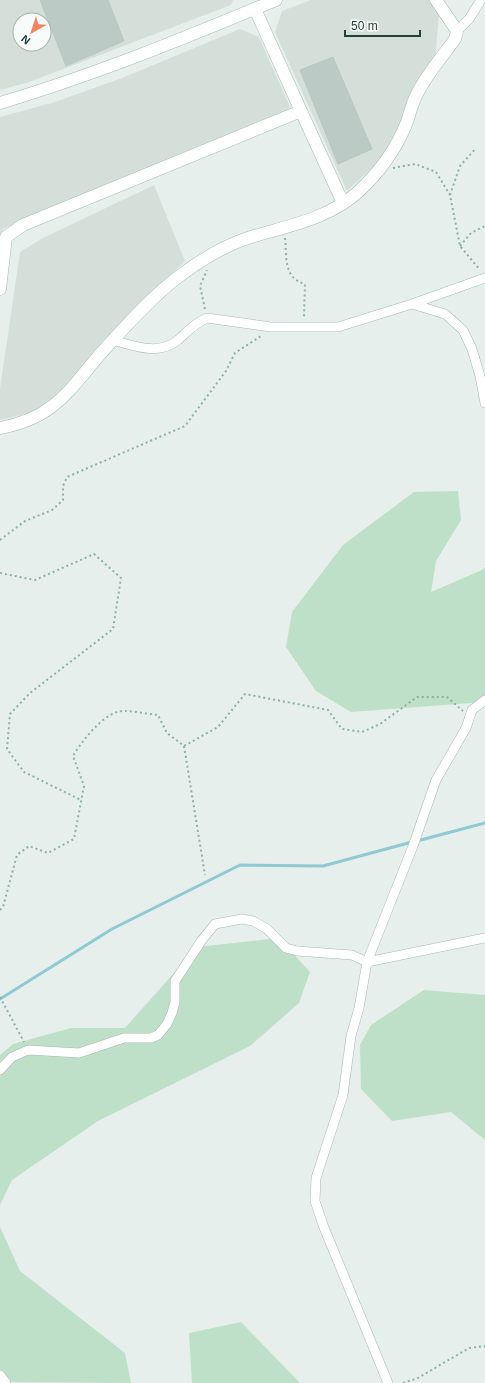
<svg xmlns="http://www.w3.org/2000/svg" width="485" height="1383" viewBox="0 0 485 1383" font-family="Helvetica,sans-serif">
	<rect width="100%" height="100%" fill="#e6efeb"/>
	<!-- built -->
	<path fill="#d4dfda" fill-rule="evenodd" d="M0,0H233L231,5L29,82L0,90ZM20,20H44V44H20Z
		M311,0H429L439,14L435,60L396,135L382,159L347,191L275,32L282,11Z
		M240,29L259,37L291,109L3,229L0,248V117L55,102L122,78Z
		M154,185L185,261L96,349L65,387L34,412L0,420V389L20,252L43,238Z"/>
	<!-- green -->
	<path fill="#bfe0c8" d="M458,491L461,520L436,561L431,592L482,570L485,567V702L351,712L316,691L286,647L292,612L343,545L414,492Z
		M279,938L310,972L299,1003L250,1046L98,1121L12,1180L0,1205V1055L13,1044L71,1028H125L197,947Z
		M424,990L485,995V1140L451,1112L392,1121L361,1089L360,1045L371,1025Z
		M0,1227L20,1271L125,1353L131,1383L0,1382Z
		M241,1322L300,1383H192L189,1333Z"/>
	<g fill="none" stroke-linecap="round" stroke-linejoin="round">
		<!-- stream -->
		<path stroke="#8ec9d4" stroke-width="3" d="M417,841L485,823
			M0,999L112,929L240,865L323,866L412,842"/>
	</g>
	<!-- building -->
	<path fill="#bbcac4" stroke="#b8c9c2" d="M40,0H108L124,41L66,66Z
		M333,57L372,149L338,164L300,70Z"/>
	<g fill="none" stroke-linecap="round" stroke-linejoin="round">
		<!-- street casing -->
		<g stroke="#a8b8b2" stroke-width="10">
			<path id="street" d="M457,31L469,19L481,0
				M412,304L485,278
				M113,340C134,346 159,356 178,340C188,331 195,323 207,318L271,327H338L412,304L445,314L463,330L472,349L480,376L485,403
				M0,1070L12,1057L28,1050L79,1053L124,1038H151L158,1035L167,1024L172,1013L175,1002V981L202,940L215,924L242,919L253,921L267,929L286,948L297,951L352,955L367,962L485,938
				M0,1375L6,1383
				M388,1383L323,1225L315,1201L316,1178L343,1095L351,1036L359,1008L367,962L413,846L436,780L466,728L472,710L485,700"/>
		</g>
		<!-- secondary casing -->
		<g stroke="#a4bbb3" stroke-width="13">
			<path id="secondary" d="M0,103C94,75 185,38 276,0
				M301,111L343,203
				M0,289L6,237L23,225L301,111L255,9
				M0,428C55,418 69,390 102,352C123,329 148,301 173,281C196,263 220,247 248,238C286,226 326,220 357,193C379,173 396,150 407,122C410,113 412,104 416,96C426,75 442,57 455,39L457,31L436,0"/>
		</g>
		<!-- path -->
		<path stroke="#86b3a5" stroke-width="2" stroke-dasharray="2 3" stroke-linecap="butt" d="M393,168L415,164L436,172L450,195L460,246L480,270
			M450,195L460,166L476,148
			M285,238C287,257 283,278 305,284L304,317
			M460,246L471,233L485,226
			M205,309L200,286L207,270
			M0,540L25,521L52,510L63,500V486L67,477L185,426L226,371L235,353L261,336
			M0,573L35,580L94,554L121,578L113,629L30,693L10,714L7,749L24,772L81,800
			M184,746L205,875
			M0,910L3,907L17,855L29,846L48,853L74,839L84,786L73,756C81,742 101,717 117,712C125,709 148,714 158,715L167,733L184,746L218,727L245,694L328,710L342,729L362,732L380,724L417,697H447L463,711
			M0,997L24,1042
			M403,1383L418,1378L469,1348L485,1346"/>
		<!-- street -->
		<use href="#street" stroke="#fff" stroke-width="9"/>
		<!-- secondary -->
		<use href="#secondary" stroke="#fff" stroke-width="12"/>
	</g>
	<!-- north arrow -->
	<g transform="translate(32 32) rotate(219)"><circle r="19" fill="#f7fbf9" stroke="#a3b1ad"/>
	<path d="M0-3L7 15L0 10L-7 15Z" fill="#f4845f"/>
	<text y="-6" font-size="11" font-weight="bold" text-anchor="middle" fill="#24423a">N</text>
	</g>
	<!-- scale -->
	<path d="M345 30v6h75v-6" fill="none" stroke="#24423a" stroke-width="2"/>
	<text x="351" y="30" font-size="12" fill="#24423a" stroke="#f7fbf9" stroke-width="3" paint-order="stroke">50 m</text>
</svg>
